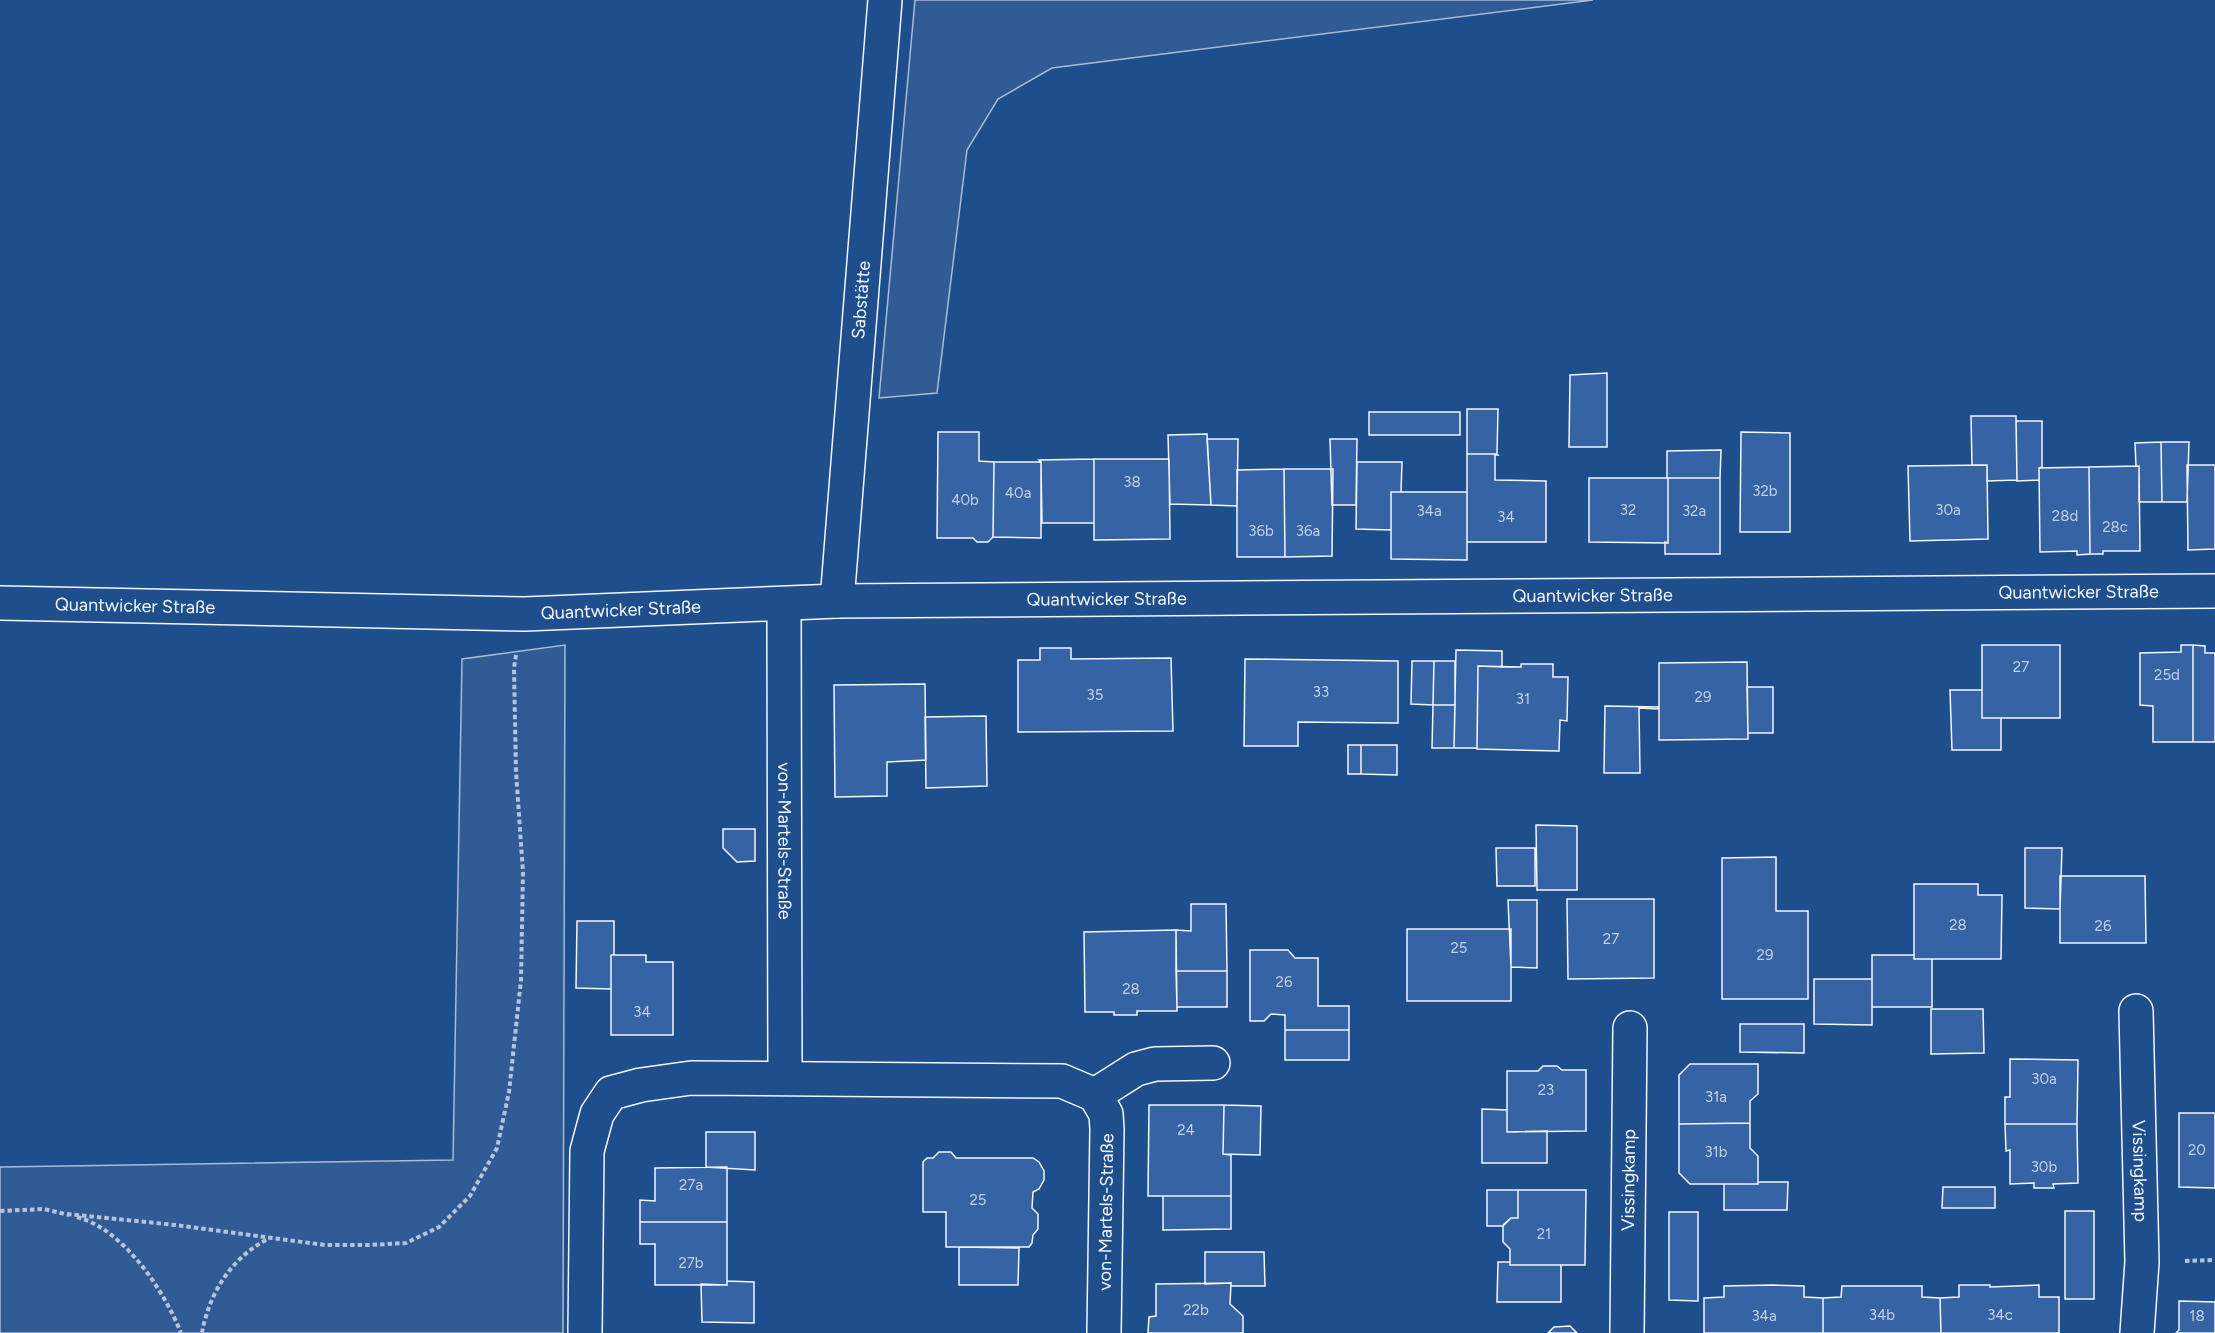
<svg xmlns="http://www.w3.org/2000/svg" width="2215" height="1333" viewBox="0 0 2215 1333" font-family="Figtree,sans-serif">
	<rect width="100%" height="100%" fill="#1f4e8c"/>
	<!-- built -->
	<path fill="#305b95" stroke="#a8bbd7" stroke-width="1.5" d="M915,0H1593L1052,68L998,99L967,150L937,393L879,398Z
		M565,645L563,1333H0V1167L453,1160L462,659Z"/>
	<!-- building -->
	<path fill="#3563a3" stroke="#f2f6ff" stroke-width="1.5" d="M1607,373V447H1569L1570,375Z
		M1467,409H1498L1497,454H1467Z
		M1369,412H1460V435H1369Z
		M1971,416H2016L2017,480L1987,481V465H1972Z
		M2016,421H2042V467L2039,468V480L2017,481Z
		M938,432H979V461L994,462L993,537L988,542H977L973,538H937Z
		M1741,432L1790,433V532H1740Z
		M1207,434L1211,505L1170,504L1168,435Z
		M1207,439H1238L1237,506L1211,505Z
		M1330,439H1357L1356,505H1332Z
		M2161,442L2162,502H2139V466H2136L2135,443Z
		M2161,442H2189L2187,502H2162Z
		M1721,450L1720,478H1667V451Z
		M1467,454H1497L1498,455H1495V480L1546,481V542H1467Z
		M1094,459V523H1042L1041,462L1039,460Z
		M1094,459H1169L1170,539L1094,540Z
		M994,462H1041V538L993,537Z
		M1357,462H1402L1401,492H1391V530L1356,529Z
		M1987,465L1988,539L1910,541L1908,466Z
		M2187,465H2215V549L2188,550Z
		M2139,466L2140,551H2103V554H2090L2089,467Z
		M2089,467L2090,554L2077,555V551L2040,552L2039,468Z
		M1284,469L1285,557H1237V470Z
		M1284,469H1333L1332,556L1285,557Z
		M1589,478H1668V543L1589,542Z
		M1668,478H1720V554H1665V542L1668,543Z
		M1391,492H1467V560L1391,559Z
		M1982,645H2060V718H1982Z
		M2181,645H2193V742H2153V706L2140,705V653L2181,652Z
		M2193,645L2205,646V653H2215V742H2193Z
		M1040,648H1071V659L1171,658L1173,731L1018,732V660H1040Z
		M1456,650L1502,651V667L1478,666L1477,748H1454Z
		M1245,659L1398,661V723L1298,722V746H1244Z
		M1412,661H1434L1433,705L1411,704Z
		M1434,661H1455V705H1433Z
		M1747,662L1748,739L1659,740V663Z
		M1521,664H1553V677H1568L1567,721L1560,720L1559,751L1477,749L1478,666L1521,667Z
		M925,684L926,760L887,762V796L835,797L834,685Z
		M1747,687H1773V733H1748Z
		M1950,690H1982V718H2001V750H1952Z
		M1433,705H1455L1454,748H1432Z
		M1605,706L1659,707V709L1639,708L1640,773H1604Z
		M986,716L987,786L926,788L925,717Z
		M1348,745H1361V774H1348Z
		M1361,745H1397V775L1361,774Z
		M1536,825L1577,826V890H1537Z
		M723,829H755V861L737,862L723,848Z
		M1496,848H1535V886H1497Z
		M2025,848H2062L2060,909L2025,908Z
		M1776,857V911H1808V999H1722V858Z
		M2060,876H2145L2146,943H2060Z
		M1914,884H1978V895H2002L2001,959H1914Z
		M1567,899H1654V978L1568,979Z
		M1508,900H1537V968L1511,967Z
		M1191,904H1226L1227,971H1176V930L1191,931Z
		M577,921H614V955H611V989L576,988Z
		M1407,929H1511V1001H1407Z
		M1176,930L1177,1011H1137V1015H1114V1012H1085L1084,932Z
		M1250,950H1288L1295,958H1318V1006H1349V1030H1285V1015L1271,1014L1264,1021H1250Z
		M611,955H646V962H673V1035H611Z
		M1872,955H1914V959H1932V1007H1872Z
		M1176,971H1227V1007H1177Z
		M1814,979H1872V1025L1814,1024Z
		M1931,1009H1983L1984,1053L1931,1054Z
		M1740,1024H1804V1053L1740,1052Z
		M1285,1030H1349V1060H1285Z
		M2010,1059L2078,1060L2077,1124H2005V1097H2010Z
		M1690,1064H1758V1094L1750,1101V1123L1679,1124V1075Z
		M1543,1066H1557L1562,1070H1586V1131L1507,1132V1071H1538Z
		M1149,1105H1224L1223,1154L1231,1155V1196H1148Z
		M1224,1105L1261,1106L1260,1155L1223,1154Z
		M1482,1109L1507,1110V1132L1547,1131V1163H1482Z
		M2179,1113H2215V1188L2179,1187Z
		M1750,1123V1148L1758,1156V1184H1690L1679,1173V1124Z
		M2005,1124H2077L2078,1183L2053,1184L2054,1188H2034V1183L2010,1184V1150L2006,1151Z
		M706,1132H755V1170L706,1167Z
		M939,1152H951L956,1158H1033L1039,1162L1044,1171V1180L1039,1189L1033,1192L1032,1208L1038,1214V1229L1033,1235L1032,1243L1029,1247H946V1212H923V1162L927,1158H933Z
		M727,1167V1222H640V1200L655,1201V1168Z
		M1758,1182H1788L1787,1210H1724V1184H1758Z
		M1943,1187H1995V1208H1942Z
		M1487,1190H1518V1218H1511L1503,1226H1487Z
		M1518,1190H1586L1585,1265H1510V1249L1503,1242V1225L1511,1218H1518Z
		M1163,1196H1231V1229L1163,1230Z
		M2065,1211H2094V1299H2065Z
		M1669,1212H1698V1301L1669,1300Z
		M640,1222H727V1285H655V1244H640Z
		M959,1247L1019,1248L1018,1285H959Z
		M1205,1252H1264L1265,1286H1231V1283L1205,1284Z
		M1498,1262H1510V1265H1561V1302H1497Z
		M727,1281L754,1282V1323L702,1322L701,1284L727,1285Z
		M1231,1283L1230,1304L1243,1316V1333H1148L1149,1317L1156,1316V1284Z
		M1773,1285L1804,1286V1297L1823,1298V1333H1704V1298L1724,1297V1286Z
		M1959,1285H1990V1287L2039,1285V1297H2059V1333H1941L1940,1298L1959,1297Z
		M1842,1286H1922V1297L1940,1298L1941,1333H1823V1298L1841,1297Z
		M2179,1301L2215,1302V1333H2176L2179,1330Z
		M1570,1326L1577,1333H1548L1554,1327Z"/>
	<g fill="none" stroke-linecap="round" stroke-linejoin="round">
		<!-- street casing -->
		<g stroke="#f2f6ff" stroke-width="36">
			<g id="street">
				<path id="s1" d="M837,601L885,0"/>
				<path id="s2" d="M0,603L525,614L837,601L2215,591"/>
				<path id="s3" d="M784,604L785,1078"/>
				<path id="s4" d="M2136,1011L2142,1262L2137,1333"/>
				<path d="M1095,1095L1106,1114L1107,1129L1104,1333"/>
				<path d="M585,1333L587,1151L597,1114L611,1093L641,1085L691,1078L1062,1081L1095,1095L1136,1069L1155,1064L1213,1063"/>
				<path id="s5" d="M1627,1333L1630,1028"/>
			</g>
		</g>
		<!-- path -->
		<path stroke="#b3c4dc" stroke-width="4" stroke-dasharray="4.5 3" stroke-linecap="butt" d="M0,1211L44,1209L69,1215
			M67,1214L175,1225L325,1245H370L406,1243L439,1227L470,1196L497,1148L509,1092L521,980L523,872L516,772L514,668L516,655
			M77,1217C123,1229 164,1290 181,1333
			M2185,1261L2215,1260
			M202,1333C209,1293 232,1257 268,1239"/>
		<!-- street -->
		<use href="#street" stroke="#1f4e8c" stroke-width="33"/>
	</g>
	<g text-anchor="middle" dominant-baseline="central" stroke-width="4.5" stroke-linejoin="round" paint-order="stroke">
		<!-- number labels -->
		<g font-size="15" fill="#c3d1e8">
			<text x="1132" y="482">38</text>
			<text x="1765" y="491">32b</text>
			<text x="1018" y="493">40a</text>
			<text x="965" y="500">40b</text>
			<text x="1628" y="510">32</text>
			<text x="1948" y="510">30a</text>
			<text x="1429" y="511">34a</text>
			<text x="1694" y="511">32a</text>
			<text x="2065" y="516">28d</text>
			<text x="1506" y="517">34</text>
			<text x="2115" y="527">28c</text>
			<text x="1261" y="531">36b</text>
			<text x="1308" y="531">36a</text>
			<text x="2021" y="667">27</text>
			<text x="2167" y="675">25d</text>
			<text x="1321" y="692">33</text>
			<text x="1095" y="695">35</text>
			<text x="1703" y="697">29</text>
			<text x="1523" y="699">31</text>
			<text x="1958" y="925">28</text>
			<text x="2103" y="926">26</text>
			<text x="1611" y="939">27</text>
			<text x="1459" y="948">25</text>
			<text x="1765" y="955">29</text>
			<text x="1284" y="982">26</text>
			<text x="1131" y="989">28</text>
			<text x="642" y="1012">34</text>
			<text x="2044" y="1079">30a</text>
			<text x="1546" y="1090">23</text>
			<text x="1716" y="1097">31a</text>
			<text x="1186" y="1130">24</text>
			<text x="2197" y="1150">20</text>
			<text x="1716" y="1152">31b</text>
			<text x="2044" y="1167">30b</text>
			<text x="691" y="1185">27a</text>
			<text x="978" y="1200">25</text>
			<text x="1544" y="1234">21</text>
			<text x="691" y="1263">27b</text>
			<text x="1196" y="1310">22b</text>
			<text x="1882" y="1315">34b</text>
			<text x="2000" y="1315">34c</text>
			<text x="1764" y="1316">34a</text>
			<text x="2197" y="1316">18</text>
		</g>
		<!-- street labels -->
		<g font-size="18" fill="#f2f6ff" stroke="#1f4e8c">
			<text stroke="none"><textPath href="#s1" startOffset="302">Sabstätte</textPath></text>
			<text stroke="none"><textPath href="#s2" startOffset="2079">Quantwicker Straße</textPath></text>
			<text stroke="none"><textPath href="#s2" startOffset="1593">Quantwicker Straße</textPath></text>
			<text stroke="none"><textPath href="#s2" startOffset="1107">Quantwicker Straße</textPath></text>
			<text stroke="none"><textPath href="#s2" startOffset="135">Quantwicker Straße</textPath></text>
			<text stroke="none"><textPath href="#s2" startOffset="621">Quantwicker Straße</textPath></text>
			<text stroke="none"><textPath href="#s3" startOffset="237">von-Martels-Straße</textPath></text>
			<text stroke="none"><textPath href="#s4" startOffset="160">Vissingkamp</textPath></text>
			<text stroke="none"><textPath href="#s5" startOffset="153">Vissingkamp</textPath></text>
			<text transform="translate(1106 1212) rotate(-89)">von-Martels-Straße</text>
		</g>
	</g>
</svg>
